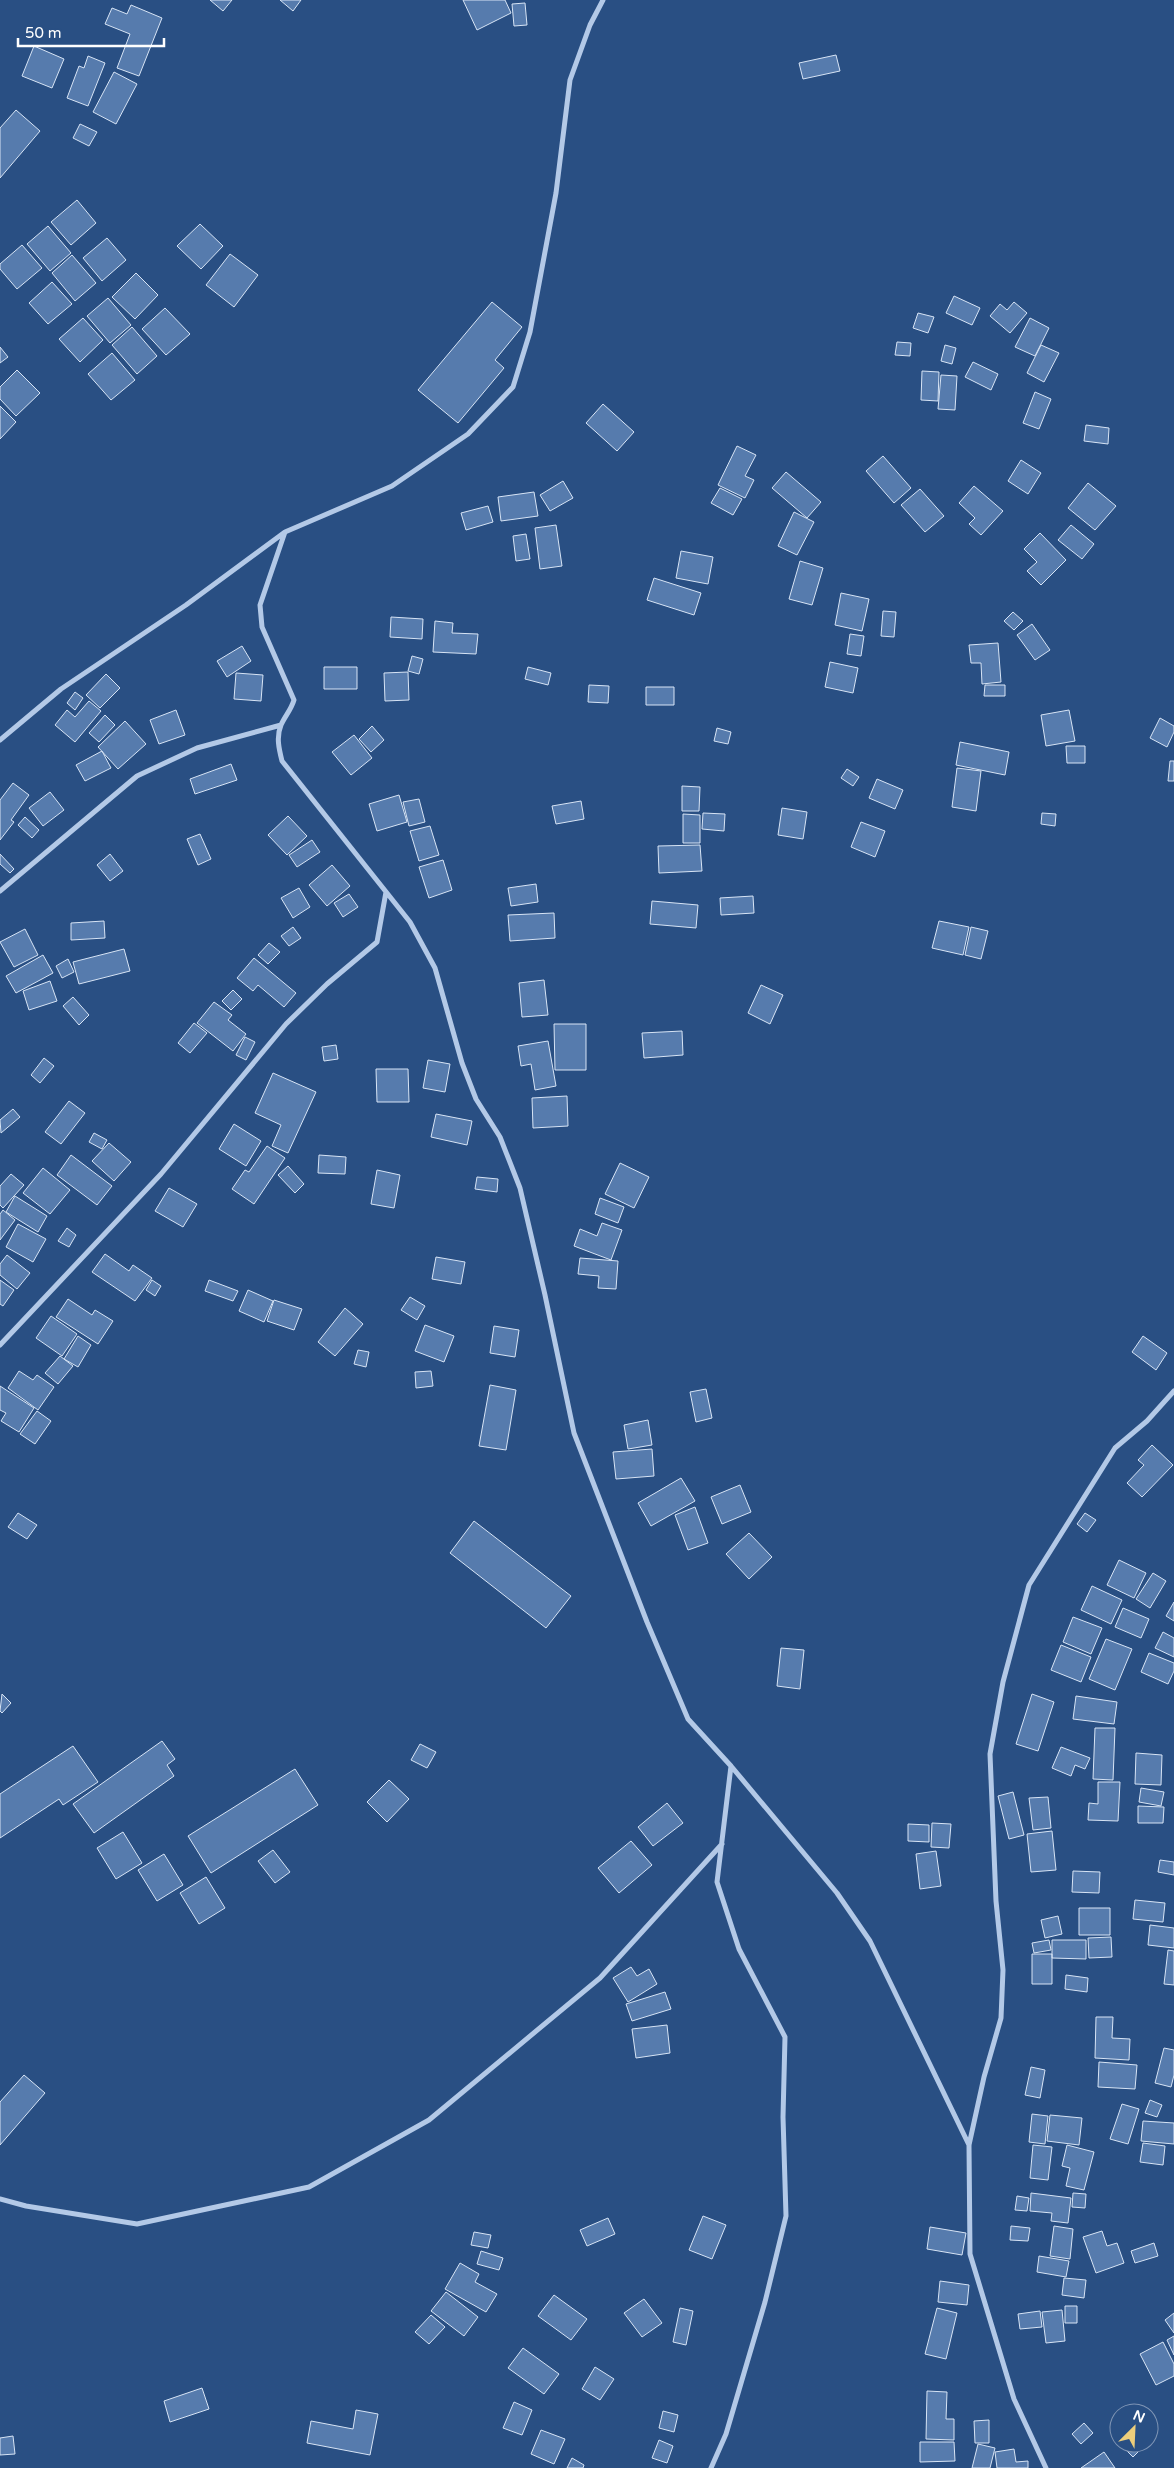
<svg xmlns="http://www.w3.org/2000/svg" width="1174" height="2468" viewBox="0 0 1174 2468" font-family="'Varela Round',sans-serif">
	<rect width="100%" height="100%" fill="#294f83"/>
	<!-- building -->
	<path fill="#567bad" stroke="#d7e4f5" d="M210,0H232L223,11Z
		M280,0H301L293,11Z
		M463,0H505L511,13L477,30Z
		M525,3L527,25L514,26L512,4Z
		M131,5L162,18L139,76L117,68L130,34L105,24L112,8L127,14Z
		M34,46L64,59L52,88L22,76Z
		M836,55L840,71L803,79L799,63Z
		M88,56L105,63L88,106L67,98L79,66L84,68Z
		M114,72L137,84L116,124L93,112Z
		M16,110L40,131L0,178V128Z
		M80,124L97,132L89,146L73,138Z
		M77,200L96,223L71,245L51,222Z
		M200,224L223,246L201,269L177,246Z
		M48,226L71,253L50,271L27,244Z
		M107,238L126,260L102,281L83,258Z
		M22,245L42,268L17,289L0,269V264Z
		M230,254L258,275L234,307L206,285Z
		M72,255L96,283L75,301L52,273Z
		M136,273L158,295L135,319L112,297Z
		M52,282L72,304L48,324L29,303Z
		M954,296L980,308L972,325L946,313Z
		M108,298L131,325L110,343L87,316Z
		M492,302L522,327L495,360L504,368L458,423L418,390Z
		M1014,302L1027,313L1010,333L990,316L1000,304L1007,310Z
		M165,308L190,334L166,355L142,329Z
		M918,313L934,317L928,333L913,328Z
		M83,318L103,340L80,362L59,339Z
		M1030,318L1049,328L1035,356L1015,347Z
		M132,327L157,356L137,374L112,345Z
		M897,342L911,343L910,356L895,355Z
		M945,345L956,348L952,364L941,361Z
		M1041,345L1059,353L1044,382L1027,373Z
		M0,347L8,357L0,363Z
		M112,353L135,380L111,400L88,374Z
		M973,362L998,374L991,390L965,377Z
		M17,370L40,393L16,416L0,399V387Z
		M922,371L939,372L938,401L921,400Z
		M941,375L957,376L955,410L938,409Z
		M1035,392L1051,399L1039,429L1023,423Z
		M603,404L634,432L617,451L586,423Z
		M0,406L16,422L0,439Z
		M1086,425L1109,428L1108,444L1084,441Z
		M737,446L756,455L745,476L754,480L745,498L718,485Z
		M883,456L911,488L894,503L866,471Z
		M1021,460L1041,473L1028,494L1008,481Z
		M786,472L821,502L807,518L772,488Z
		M563,481L573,498L550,511L540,495Z
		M1088,483L1116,506L1095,530L1068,508Z
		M974,486L1003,511L981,535L969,524L975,518L959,503Z
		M720,488L742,499L733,515L711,503Z
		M920,489L944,516L925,532L901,505Z
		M534,492L538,516L501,521L498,497Z
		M488,506L493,522L466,530L461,513Z
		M794,512L814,522L797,555L778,546Z
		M556,525L562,566L540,569L535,528Z
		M1071,525L1094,544L1082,559L1058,540Z
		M1040,533L1066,560L1041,585L1027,571L1037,562L1024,549Z
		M526,534L530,559L516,561L513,536Z
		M681,551L713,557L708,584L676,578Z
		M800,561L823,568L812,605L789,599Z
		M654,578L701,593L694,615L647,600Z
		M841,593L869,599L862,631L835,625Z
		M883,611L896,612L894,637L881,636Z
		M1013,612L1023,621L1014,630L1004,621Z
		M391,617L423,619L422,639L390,637Z
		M435,621L453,623L452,633L478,634L476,654L433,652Z
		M1032,624L1050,650L1035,660L1017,635Z
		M850,634L864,636L861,656L847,654Z
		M998,643L1001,682L982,684L981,663H971L969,645Z
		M242,646L251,661L227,677L217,661Z
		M412,656L423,659L419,674L408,671Z
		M830,662L858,668L853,693L825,687Z
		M324,667H357V689H324Z
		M528,667L551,673L548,685L525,679Z
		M408,672L409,700L385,701L384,673Z
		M236,673L263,675L261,701L234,699Z
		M106,674L120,688L100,708L86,695Z
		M589,685L609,686L608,703L588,702Z
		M985,685H1005V696H984Z
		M646,687H674V705H646Z
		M75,692L83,698L75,710L67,703Z
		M89,701L101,711L75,742L55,725L67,710L75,717Z
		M176,710L185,735L159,744L150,720Z
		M1069,710L1075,741L1046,746L1041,715Z
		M105,715L115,725L99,742L89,733Z
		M1160,718L1174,726V732L1167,747L1150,738Z
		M125,721L146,744L118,769L98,747Z
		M372,726L384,740L371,752L359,739Z
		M717,728L731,732L728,744L714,741Z
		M354,735L372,758L351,775L332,752Z
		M960,742L1009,752L1005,775L956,765Z
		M1066,746H1085V763H1067Z
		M102,751L111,768L85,781L76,765Z
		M1170,761H1174V781H1168Z
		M231,764L237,780L195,794L190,779Z
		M957,768L981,771L976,811L952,807Z
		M847,769L859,777L853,786L841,778Z
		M877,779L903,790L895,809L869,798Z
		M13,783L29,795L11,820L14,822L0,840V800Z
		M682,786L700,787L699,811H682Z
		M50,792L64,810L43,826L29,808Z
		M399,795L407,822L377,831L369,804Z
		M419,799L425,822L409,826L403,802Z
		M581,801L584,819L556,824L552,806Z
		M782,808L807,812L803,839L778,835Z
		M703,813L725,814L724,831L702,829Z
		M1042,813L1056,814L1055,826L1041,824Z
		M683,814L700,815V843H683Z
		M288,816L307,836L287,855L268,835Z
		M25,817L39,830L32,838L18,825Z
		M861,822L885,831L875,857L851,847Z
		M430,826L439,855L419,861L410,831Z
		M200,834L211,859L198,865L187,839Z
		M312,840L320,852L297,867L289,855Z
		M700,845L702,871L659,873L658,846Z
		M0,854L14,869L10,873L0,864Z
		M110,854L123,871L110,881L97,865Z
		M443,860L452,890L429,898L419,867Z
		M332,865L350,886L327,906L309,885Z
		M536,884L538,902L511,906L508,888Z
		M299,888L310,907L293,918L281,898Z
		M349,894L358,907L343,917L334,903Z
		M753,896L754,913L721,915L720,898Z
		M652,901L698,905L696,928L650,924Z
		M554,913L555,938L510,941L508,915Z
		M104,921L105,938L71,940V923Z
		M939,921L969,927L963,955L932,948Z
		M293,927L301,938L289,946L281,936Z
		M971,927L988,931L981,959L965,955Z
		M25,929L38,955L14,967L0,942Z
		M269,943L280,952L268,964L258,955Z
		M124,949L130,971L79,984L73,962Z
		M43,955L53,973L16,993L6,976Z
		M254,958L296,993L284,1007L258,985L253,991L237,978Z
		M68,959L74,972L62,978L56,966Z
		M544,980L548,1015L522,1017L519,983Z
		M50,981L57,1001L29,1010L23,991Z
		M761,985L783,995L770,1024L748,1013Z
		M233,990L242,999L231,1010L222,1001Z
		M73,997L89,1015L79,1025L63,1006Z
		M214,1002L232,1015L228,1020L246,1034L233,1051L197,1023Z
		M194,1023L207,1033L190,1053L178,1043Z
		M554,1024H586V1070H555Z
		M682,1031L683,1055L644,1058L642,1033Z
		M245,1037L255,1042L246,1060L236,1055Z
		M548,1041L556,1086L535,1090L531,1064L521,1066L518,1046Z
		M336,1045L338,1059L324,1061L322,1047Z
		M44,1058L54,1066L40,1083L31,1075Z
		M428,1060L450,1064L445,1092L423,1088Z
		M376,1069H408L409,1102H377Z
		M273,1073L316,1092L288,1153L272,1146L281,1125L255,1113Z
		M567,1096L568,1126L533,1128L532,1098Z
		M69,1101L85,1113L61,1144L45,1132Z
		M13,1109L20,1117L1,1133L0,1120Z
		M436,1114L472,1121L467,1145L431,1137Z
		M234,1124L261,1141L246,1166L219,1149Z
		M94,1133L107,1140L102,1149L89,1142Z
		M109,1143L131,1162L114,1181L92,1161Z
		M267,1146L285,1158L254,1204L232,1189L245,1170L249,1172Z
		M71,1155L112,1186L97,1205L57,1175Z
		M319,1155L346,1157L345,1174L318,1173Z
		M620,1163L649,1177L634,1208L605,1194Z
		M288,1166L304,1184L295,1193L278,1175Z
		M43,1168L70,1190L50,1214L23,1193Z
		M377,1170L400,1175L394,1208L371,1204Z
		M11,1174L24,1185L3,1208L0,1205V1186Z
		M477,1177L498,1179L497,1192L475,1189Z
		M169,1188L197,1204L183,1227L155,1211Z
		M15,1196L47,1216L38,1232L6,1212Z
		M600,1198L624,1207L618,1223L595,1214Z
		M3,1210L15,1220L0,1240V1214Z
		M602,1223L622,1230L611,1260L574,1246L580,1229L597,1236Z
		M18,1224L46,1239L33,1262L6,1247Z
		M67,1228L76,1235L69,1247L58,1241Z
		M105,1254L129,1271L133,1265L152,1278L135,1301L92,1272Z
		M7,1255L30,1273L17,1289L0,1275V1264Z
		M436,1257L465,1262L461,1284L432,1279Z
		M580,1258L618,1261L616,1289L598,1288L599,1276L578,1274Z
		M0,1280L14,1290L3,1306L0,1304Z
		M152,1280L161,1286L155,1296L146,1290Z
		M209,1280L238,1291L233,1301L205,1291Z
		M248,1290L273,1301L264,1322L239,1311Z
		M410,1297L425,1306L417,1320L401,1310Z
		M68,1299L92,1315L95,1310L113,1321L98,1344L56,1317Z
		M274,1300L302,1309L294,1330L267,1321Z
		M345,1308L363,1324L335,1356L318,1342Z
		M51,1316L77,1334L62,1356L36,1338Z
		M425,1325L454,1336L444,1362L415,1351Z
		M494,1326L519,1330L515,1357L490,1353Z
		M78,1336L91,1345L78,1367L64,1359Z
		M1143,1336L1167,1353L1156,1370L1132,1352Z
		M358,1350L369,1352L366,1367L354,1364Z
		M60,1356L73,1366L58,1384L45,1373Z
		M19,1371L33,1380L37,1375L54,1387L38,1410L8,1388Z
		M431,1371L433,1386L416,1388L415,1372Z
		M490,1385L516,1390L506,1450L479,1446Z
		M0,1386L34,1408L19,1432L1,1421L6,1413L0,1410Z
		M706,1389L712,1418L696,1422L690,1392Z
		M37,1411L51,1421L35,1444L20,1434Z
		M648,1420L652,1445L628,1449L624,1425Z
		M1152,1445L1173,1465L1142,1497L1127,1483L1144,1465L1138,1460Z
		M652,1449L654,1476L616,1479L613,1452Z
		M681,1478L695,1501L651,1526L638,1503Z
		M740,1485L751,1512L722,1524L711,1497Z
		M695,1507L708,1543L688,1550L675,1515Z
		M18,1513L37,1525L27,1539L8,1527Z
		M1085,1513L1096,1520L1087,1532L1077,1524Z
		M474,1521L571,1596L546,1628L450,1553Z
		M749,1533L772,1557L749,1579L726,1554Z
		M1119,1560L1146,1573L1134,1598L1107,1585Z
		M1153,1573L1166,1581L1150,1608L1136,1599Z
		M1092,1586L1122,1600L1111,1624L1081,1610Z
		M1174,1602V1621L1166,1616Z
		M1123,1608L1149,1619L1141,1638L1115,1627Z
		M1073,1617L1102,1628L1091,1654L1063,1642Z
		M1163,1632L1174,1638V1657L1155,1648Z
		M1106,1639L1132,1649L1115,1690L1089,1679Z
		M1061,1645L1091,1657L1081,1682L1051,1670Z
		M781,1648L804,1650L800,1689L777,1686Z
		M1149,1653L1174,1663V1671L1168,1684L1141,1672Z
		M2,1694L11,1703L2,1713L0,1711Z
		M1032,1694L1054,1702L1038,1751L1016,1744Z
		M1076,1696L1117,1702L1114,1724L1073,1719Z
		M1095,1728H1115L1113,1780L1093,1779Z
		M162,1741L175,1759L167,1765L174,1776L94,1833L73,1804Z
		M420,1744L436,1752L427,1768L411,1760Z
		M73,1746L98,1782L63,1805L59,1799L0,1838V1794Z
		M1061,1747L1090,1758L1085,1769L1075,1765L1071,1776L1052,1768Z
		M1136,1753L1162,1755L1161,1785L1135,1784Z
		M295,1769L318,1805L211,1873L188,1836Z
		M389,1780L409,1799L387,1822L367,1802Z
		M1098,1782H1120L1118,1821L1088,1820L1089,1803L1098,1804Z
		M1141,1788L1164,1792L1161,1806L1139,1802Z
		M1013,1792L1024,1835L1009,1839L998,1796Z
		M1048,1797L1051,1828L1033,1830L1029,1798Z
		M667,1803L683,1823L653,1846L638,1827Z
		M1138,1806L1164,1807L1163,1823H1138Z
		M932,1823L951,1824L949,1848L931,1847Z
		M908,1824L929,1825V1842L908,1841Z
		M1052,1831L1056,1870L1031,1872L1027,1834Z
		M123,1832L142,1863L116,1879L97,1848Z
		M631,1841L652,1865L619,1893L598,1868Z
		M273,1850L290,1872L275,1883L258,1861Z
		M936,1851L941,1886L920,1889L916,1854Z
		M164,1854L183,1885L157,1901L138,1870Z
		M1160,1860L1174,1862V1875L1158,1872Z
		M1073,1871L1100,1872L1099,1893L1072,1892Z
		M206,1877L225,1908L199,1924L180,1893Z
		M1135,1900L1165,1903L1163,1922L1133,1919Z
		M1079,1908H1110V1935H1079Z
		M1058,1916L1062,1934L1045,1938L1041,1920Z
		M1150,1925L1174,1928V1948L1148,1945Z
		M1111,1937L1112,1957L1089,1958L1088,1938Z
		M1049,1940L1051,1950L1034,1953L1032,1943Z
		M1052,1940H1086V1959L1052,1958Z
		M1168,1950L1174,1951V1985L1164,1984Z
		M1032,1954H1052V1984H1032Z
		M631,1967L637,1976L649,1969L657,1984L628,2002L613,1978Z
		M1066,1975L1088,1978L1087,1992L1065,1989Z
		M665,1992L671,2009L632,2021L626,2004Z
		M1096,2017H1113L1112,2038L1130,2039L1129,2060L1095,2058Z
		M667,2025L670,2053L636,2058L632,2029Z
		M1164,2048L1174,2050V2075L1171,2087L1155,2083Z
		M1099,2062L1137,2065L1135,2089L1098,2087Z
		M1031,2067L1045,2070L1040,2098L1025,2095Z
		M24,2075L45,2093L0,2145V2102Z
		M1150,2100L1162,2105L1157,2117L1145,2113Z
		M1122,2104L1139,2109L1128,2144L1110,2139Z
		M1032,2114L1048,2116L1045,2144L1029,2142Z
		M1050,2115L1082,2118L1079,2145L1047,2141Z
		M1143,2121L1174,2123V2144L1141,2141Z
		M1143,2143L1165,2146L1163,2165L1140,2162Z
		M1033,2145L1052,2147L1048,2180L1030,2178Z
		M1067,2145L1094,2152L1084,2190L1066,2186L1070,2168L1062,2166Z
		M1031,2193L1071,2198L1068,2223L1051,2221L1052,2213L1030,2211Z
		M1073,2193L1086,2194L1085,2208L1072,2207Z
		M1017,2196L1029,2198L1027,2211L1015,2210Z
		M703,2216L726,2225L712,2259L689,2250Z
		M608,2218L615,2234L587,2246L580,2230Z
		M1011,2226L1030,2228L1028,2241L1010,2240Z
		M1054,2226L1073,2229L1070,2259L1050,2256Z
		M930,2227L966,2233L962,2255L927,2249Z
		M1102,2231L1107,2246L1117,2243L1124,2263L1096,2273L1083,2237Z
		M474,2232L491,2235L488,2248L471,2245Z
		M1154,2243L1158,2256L1135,2263L1131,2251Z
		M481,2251L503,2258L499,2270L477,2264Z
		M1039,2256L1069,2261L1066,2277L1037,2272Z
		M460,2263L479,2274L475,2282L497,2294L486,2312L445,2289Z
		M1064,2278L1086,2280L1084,2298L1062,2295Z
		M940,2281L969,2285L967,2305L938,2302Z
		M446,2292L478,2317L464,2336L431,2311Z
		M554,2295L587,2319L571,2340L538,2316Z
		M644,2299L662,2323L642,2337L624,2313Z
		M1065,2306H1077V2323H1065Z
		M680,2308L693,2311L686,2345L673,2342Z
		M937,2308L957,2313L946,2359L925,2354Z
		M1062,2310L1065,2341L1046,2343L1042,2312Z
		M1040,2311L1042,2327L1020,2329L1018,2314Z
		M1174,2313V2333L1165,2320Z
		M431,2315L445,2327L429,2344L415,2332Z
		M1174,2336V2355L1167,2340Z
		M1163,2342L1174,2364V2376L1156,2385L1140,2354Z
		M523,2348L559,2374L544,2394L508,2368Z
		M595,2367L614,2379L600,2400L582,2389Z
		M202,2388L209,2409L170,2422L164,2401Z
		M927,2391L947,2392L946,2419H954V2440L926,2439Z
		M514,2402L532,2410L522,2435L503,2428Z
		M356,2410L378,2414L370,2455L307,2443L311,2421L353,2429Z
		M663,2411L678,2415L674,2432L659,2428Z
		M989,2420V2443H975L974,2421Z
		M1084,2423L1093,2433L1081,2444L1072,2434Z
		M541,2430L565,2439L554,2464L531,2454Z
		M13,2436L15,2454L0,2455V2438Z
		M659,2440L673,2446L667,2463L652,2458Z
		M920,2442H954L955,2461L920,2462Z
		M1129,2443H1137L1142,2448L1133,2457L1124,2448Z
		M978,2444L995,2448L990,2468H972Z
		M1014,2449L1016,2462L1028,2461V2468H997L995,2452Z
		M1104,2452L1115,2468H1081Z
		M572,2458L584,2465L583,2468H567Z"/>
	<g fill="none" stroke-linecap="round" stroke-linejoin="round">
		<!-- street -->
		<path stroke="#b3c9e7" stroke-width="5" d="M285,532L260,605L262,627L294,700C291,710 285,716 281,725C276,737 279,749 282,761L410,922L435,968L462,1063L476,1099L500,1137L520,1188L545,1295L574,1433L647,1622L688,1719L731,1766L837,1893L870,1941L969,2145
			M0,740L61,689L186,605L285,532L392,486L468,434L513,387L530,332L556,193L570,80L590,25L603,0
			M0,891L137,776L197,748L281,725
			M0,1345L161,1174L286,1024L327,984L377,942L386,892
			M0,2199L26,2206L137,2224L309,2187L429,2120L600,1978L722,1844
			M711,2468L726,2434L765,2302L786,2216L783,2117L785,2037L739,1949L717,1882L731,1766
			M1046,2468L1014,2399L970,2254L969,2145L984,2077L1001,2018L1003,1970L996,1901L990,1754L1003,1682L1029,1585L1115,1448L1147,1421L1174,1391"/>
	</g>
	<!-- north arrow -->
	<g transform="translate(1134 2428) rotate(24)"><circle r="24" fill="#294f83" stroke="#7f95b5"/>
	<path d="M0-4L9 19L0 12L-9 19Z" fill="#edce7b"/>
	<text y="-8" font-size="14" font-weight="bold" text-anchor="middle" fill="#ffffff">N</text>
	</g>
	<!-- scale -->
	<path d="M18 38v8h146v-8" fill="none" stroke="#ffffff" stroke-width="2.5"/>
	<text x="25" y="38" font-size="15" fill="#ffffff" stroke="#294f83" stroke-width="4" paint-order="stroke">50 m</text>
</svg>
